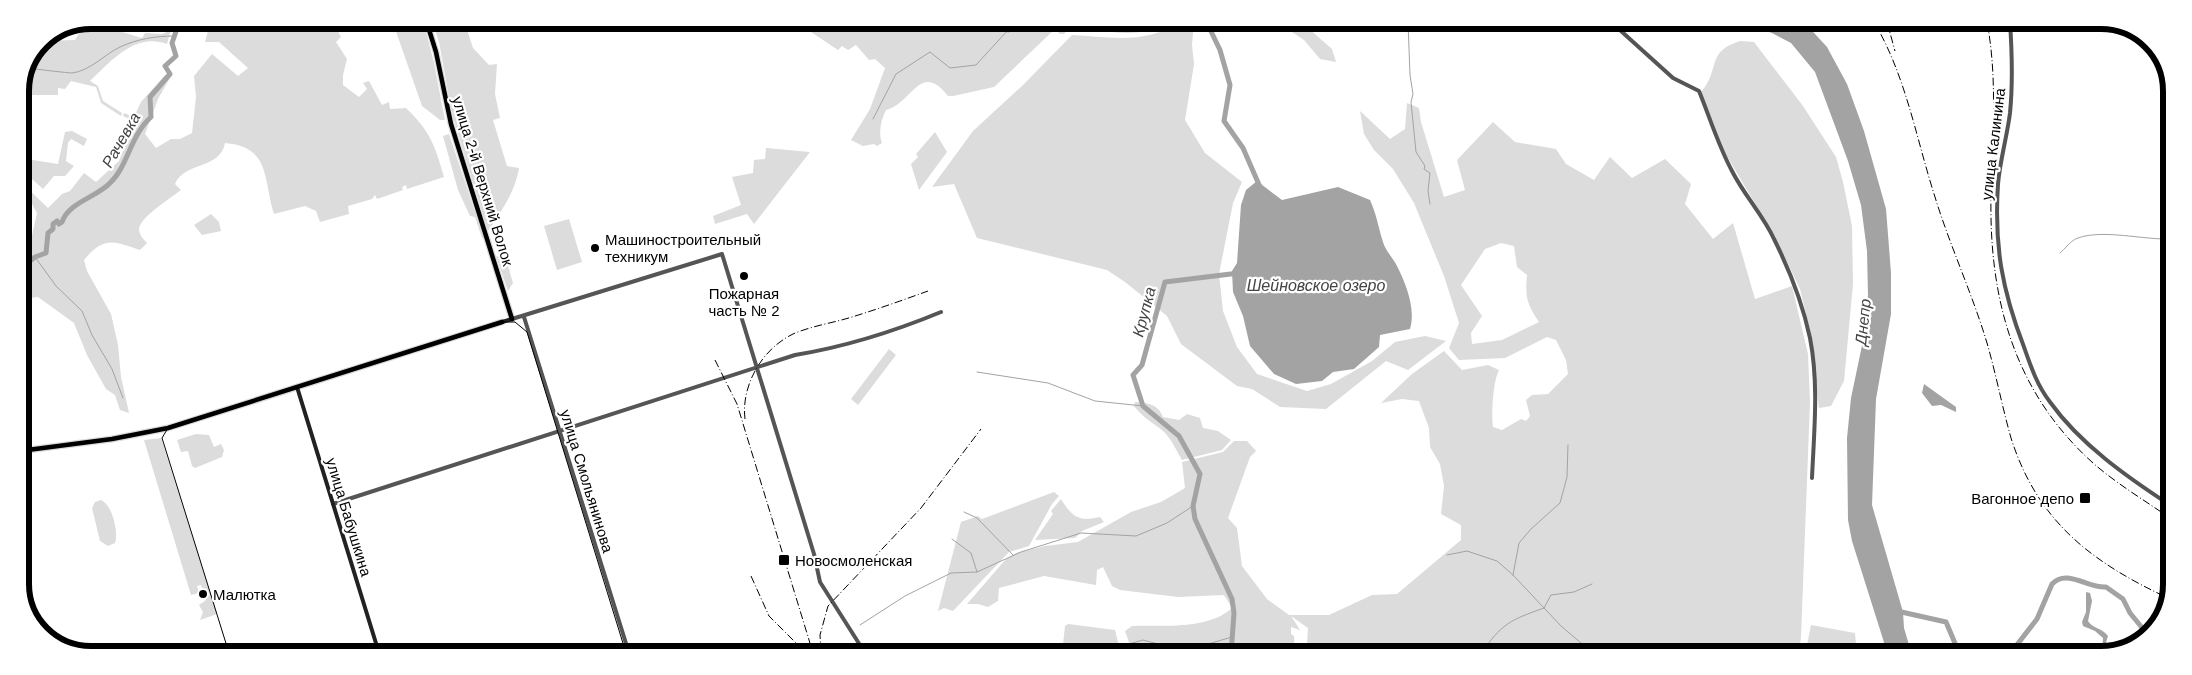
<svg xmlns="http://www.w3.org/2000/svg" width="2192" height="675" viewBox="0 0 2192 675" font-family="Arial,sans-serif">
	<rect width="100%" height="100%" fill="#fff"/>
	<!-- green -->
	<path fill="#dcdcdc" fill-rule="evenodd" d="M91,20H128L122,32L142,38L145,33L162,34L171,30L167,44C135,32 111,61 90,81L98,86L103,101L122,113L121,116L101,103L96,87L71,81L65,89L58,88V95H25L24,80L40,41L75,40L86,22Z
		M198,20H344L337,30L341,37L336,42L347,59L343,75V85L359,97L367,89L363,83L369,81L382,105L389,102L390,109L406,108C430,131 435,145 444,177L407,189L406,185L402,187L403,190L377,199L375,195L372,199L348,206L349,214L320,222L316,211L305,206L274,214C263,179 271,147 225,143C220,170 185,161 175,184L181,190C171,198 140,217 139,229C139,234 143,239 147,243L140,250C113,241 104,236 84,260L87,271L111,314L118,345L121,377L129,413L120,410L115,395L106,389L87,355L74,323L38,297L29,298L20,311V249L31,240L37,213L20,182V158L58,164L65,132L72,131L87,139L84,146L71,139L68,143L66,161L74,166L65,176H54L43,189L32,179L25,186L48,208L62,194L70,191L84,173L96,182L119,161L134,121L123,116L124,113L134,117L141,102L165,75L171,76L158,99L145,134L156,148L171,139H180L192,133L196,97L194,76L212,54L238,76L248,68L219,42H205L208,31Z
		M392,20H423L434,63L445,120H440L422,106Z
		M432,20H464L473,48L489,65L497,64L495,94L500,118L493,120L507,166L519,168C515,193 501,211 488,231L452,114L439,42Z
		M787,21H1074L1064,34H1060L1055,29L994,87L953,96H948C920,60 912,104 886,110C881,120 878,132 882,143L877,146L874,144L863,146L851,140L870,109L885,68L875,59L869,60L856,45L848,50L842,46L838,50L805,28H787Z
		M1087,21H1098L1132,31L1137,21H1167C1139,40 1113,32 1081,27Z
		M1180,21H1194L1192,45L1194,64L1185,120L1205,153L1242,182L1233,203L1219,274L1223,311L1237,347L1257,374L1307,391L1331,384L1372,361L1395,342L1425,336L1446,341L1408,370L1386,361L1326,409L1280,407L1252,389L1237,386L1181,344L1167,316L1125,282L1107,270L977,238L954,184L932,187L973,131L1023,85L1072,35C1108,37 1149,45 1180,21Z
		M1254,21H1282L1297,28L1301,22L1332,49L1336,62L1320,59L1304,40L1286,28Z
		M1740,41L1754,42L1803,106L1836,157L1843,182L1852,226L1853,284L1844,381L1831,406L1819,408L1810,330L1800,289L1777,241L1721,146L1701,92C1721,69 1705,52 1740,41Z
		M1407,103L1419,108L1421,122L1444,197L1465,190L1457,160L1493,122L1515,142L1556,149L1566,164L1594,180L1610,157L1632,178L1665,159L1691,184L1685,204L1713,239L1733,223L1755,299L1792,286L1808,354L1810,402L1801,637L1799,652L1795,651L1793,655L1301,654L1307,644L1308,628L1291,616L1300,630L1291,627V634L1294,636C1296,648 1289,649 1281,654H1133L1125,631L1132,626C1164,625 1208,630 1232,608L1224,595L1178,597L1120,590L1112,586L1103,567L1097,570L1096,585L1044,576L999,588L998,601L988,607L978,604H967L1006,559L1016,553L1045,546L1078,542L1131,512L1161,502L1185,488L1182,462L1223,452L1234,441H1247L1256,451L1250,457L1228,518L1237,528L1242,566L1267,599L1289,615H1329L1372,595L1397,594L1461,540V525L1441,514L1444,486L1440,464L1430,447L1429,428L1419,401L1402,399L1381,403L1412,374L1444,351L1462,370L1488,365L1499,370C1493,381 1491,414 1493,427L1502,430L1521,419L1526,421L1530,416L1526,400L1532,395L1548,394L1568,374L1566,360L1556,340L1547,337L1505,358L1459,360L1449,348L1459,323L1444,276L1414,203L1393,169L1374,150L1364,134L1360,111L1390,139L1405,129ZM1501,243L1514,246L1517,267L1527,275C1525,298 1527,304 1539,322L1502,340L1472,344L1471,333L1482,316L1461,285L1485,249Z
		M935,132L947,152L919,190L911,164L918,157L916,154Z
		M449,134L484,239L482,238L475,217L470,216L458,190L443,136Z
		M766,148L810,152L754,224L747,214L715,224L713,216L741,205L732,177L753,173L754,160L765,159Z
		M211,214L219,222L221,231L202,235L194,225Z
		M569,219L582,262L557,270L544,226Z
		M496,256L506,259L513,283L508,291Z
		M889,349L896,355L858,405L851,399Z
		M1135,402C1148,403 1158,404 1163,417L1179,420L1187,414L1200,418L1203,428L1218,431L1231,440L1222,450L1182,460C1175,448 1170,435 1158,427C1147,419 1143,417 1134,406Z
		M196,434L209,435L214,447L221,444L224,450L222,457L195,468L192,466L188,451L181,452L177,440Z
		M161,438L217,614L200,620L203,612L199,605L206,600L201,585L197,586L199,593L191,595L144,440Z
		M1054,492L1059,496L1052,504L1029,546L1009,552L953,611L944,608L938,611L961,522L978,516L982,519Z
		M1061,499C1072,517 1079,522 1100,517L1104,522L1082,531L1075,538L1035,540L1053,514L1051,511Z
		M101,500C112,504 119,533 115,543L108,546L100,541L92,508L95,502Z
		M1068,624L1115,630L1121,654H1062L1065,626Z
		M1811,625L1855,633L1857,655H1805Z"/>
	<!-- water -->
	<path fill="#a3a3a3" d="M1739,22H1804L1827,47L1847,84L1864,131L1886,209L1891,273V314L1876,399L1872,505L1903,612L1904,628L1912,655H1888L1852,541L1848,520L1847,438L1851,398L1864,336L1868,295L1867,251L1861,205L1848,161L1815,72L1791,43L1772,33Z
		M1257,181L1282,200L1338,187L1370,200C1377,216 1378,226 1383,242C1385,250 1393,258 1397,266C1406,284 1416,309 1410,329L1380,335L1379,347L1354,369L1333,372L1322,381L1296,384L1274,374L1250,346L1243,316L1233,292L1232,271L1237,263L1241,205L1246,190Z
		M1924,384L1956,407V412L1941,405L1932,406L1922,393Z
		M2086,592L2090,593L2092,601L2088,621C2092,628 2102,628 2108,636L2102,655L2103,638L2095,631L2083,626L2082,622L2086,612Z"/>
	<g fill="none" stroke-linecap="round" stroke-linejoin="round">
		<!-- stream -->
		<path stroke="#a3a3a3" stroke-width="1" d="M1408,22L1410,75L1413,94L1411,102L1416,152L1425,166L1424,169L1430,173L1428,191L1430,204
			M29,68C33,69 69,73 72,73C90,71 105,54 120,47C137,39 156,36 174,36
			M873,119L896,74L930,52L950,68L976,65L1008,30
			M2060,253C2065,249 2071,240 2078,238C2103,229 2143,240 2171,239
			M35,257L56,286L82,311L92,335L112,369L123,398
			M977,372L1048,383L1095,401L1143,406
			M964,512L977,518L1013,555
			M952,539L971,553L977,572
			M1447,555L1467,551L1497,561L1513,575L1561,626L1594,654
			M1513,575L1519,543L1531,529L1560,503L1567,477L1568,445
			M860,625L905,596L951,573L977,572L1021,552L1081,533L1136,536L1167,523L1193,506
			M1094,654L1143,640L1184,651L1232,637
			M1481,654C1501,624 1510,620 1544,608L1551,595L1574,592L1592,584"/>
		<!-- river -->
		<path stroke="#a3a3a3" stroke-width="5" d="M999,21L1008,30L1019,21
			M1206,21L1220,50L1230,85L1224,121L1243,148L1260,187
			M20,269L35,257L46,253L48,233L53,229V224L57,221L59,224L62,222C69,202 97,197 110,183C128,166 130,136 151,117L150,97L170,74L165,66L176,56L172,43L180,20
			M1897,611L1946,622L1960,655
			M1231,654L1234,613L1232,599L1195,519L1193,506L1200,474L1179,436L1143,406L1133,375L1142,365L1165,282L1239,273
			M2009,655L2037,619L2052,584C2067,568 2089,589 2106,587L2123,599L2130,613L2148,635"/>
		<!-- primary casing -->
		<g stroke="#dbdbdb" stroke-width="7">
			<path id="primary" d="M426,20L436,52L451,124L512,319
				M20,451L112,439L168,428L502,322"/>
		</g>
		<!-- tertiary -->
		<path stroke="#555" stroke-width="4" d="M1611,22L1673,78L1699,91C1710,118 1718,145 1732,171C1744,195 1763,215 1774,239C1789,269 1803,305 1810,338C1819,384 1814,432 1812,478
			M2010,22C2012,52 2013,83 2010,113C2007,137 2000,160 1998,184C1994,246 2002,290 2024,347C2031,367 2037,385 2050,402C2080,444 2127,477 2170,505
			M524,317L629,653
			M512,319L722,254L814,554L820,582L865,653
			M333,504L795,355C844,347 895,331 941,312"/>
		<!-- secondary -->
		<path stroke="#222" stroke-width="4" d="M502,322L512,319
			M297,387L379,653"/>
		<!-- primary -->
		<use href="#primary" stroke="#000" stroke-width="4.5"/>
		<!-- tram -->
		<path stroke="#000" stroke-width="1" d="M502,322H515L527,332L626,653
			M168,428L162,438L229,653"/>
		<!-- rail -->
		<path stroke="#000" stroke-width="1" stroke-dasharray="8 2.5 1 2.5" stroke-linecap="butt" d="M1874,22C1906,76 1916,138 1935,197C1950,246 1972,293 1987,343C1996,374 2002,406 2011,438C2038,523 2093,563 2170,599
			M1887,22L1895,51
			M1987,22C1998,80 1992,138 1991,196C1989,299 2014,392 2093,463C2117,484 2144,500 2170,518
			M715,360L737,404L813,653
			M745,419C741,385 762,349 793,334C811,326 833,323 852,317C878,309 903,300 928,291
			M751,576L769,616L806,653
			M821,653L820,635L828,606L921,508L981,429"/>
	</g>
	<!-- markers -->
	<g fill="#000" stroke="#fff" stroke-width="2">
		<circle cx="595" cy="248" r="5"/>
		<circle cx="744" cy="276" r="5"/>
		<rect x="2079" y="492" width="12" height="12" rx="2.5"/>
		<rect x="778" y="554" width="12" height="12" rx="2.5"/>
		<circle cx="203" cy="594" r="5"/>
	</g>
	<g text-anchor="middle" dominant-baseline="central" stroke-width="4.5" stroke-linejoin="round" paint-order="stroke">
		<!-- street labels -->
		<g font-size="15" fill="#000" stroke="#fff">
			<text transform="translate(1993 144) rotate(-83)">улица Калинина</text>
			<text transform="translate(483 181) rotate(73)">улица 2-й Верхний Волок</text>
			<text transform="translate(587 481) rotate(73)">улица Смольянинова</text>
			<text transform="translate(349 517) rotate(73)">улица Бабушкина</text>
		</g>
		<!-- poi labels -->
		<g font-size="15" fill="#000" stroke="#fff" text-anchor="start">
			<text x="605" y="239">Машиностроительный<tspan x="605" dy="17">техникум</tspan></text>
			<text x="744" y="293" text-anchor="middle">Пожарная<tspan x="744" dy="17">часть № 2</tspan></text>
			<text x="2074" y="498" text-anchor="end">Вагонное депо</text>
			<text x="795" y="560">Новосмоленская</text>
			<text x="213" y="594">Малютка</text>
		</g>
		<!-- water labels -->
		<g font-size="16" font-style="italic" fill="#444" stroke="#fff">
			<text transform="translate(121 140) rotate(-60)">Рачевка</text>
			<text x="1316" y="285">Шейновское озеро</text>
			<text transform="translate(1144 312) rotate(-75)">Крупка</text>
			<text transform="translate(1863 322) rotate(-84)">Днепр</text>
		</g>
	</g>
	<!-- crop -->
	<path d="M0 0H2192V675H0ZM91 29H2101A62 62 0 0 1 2163 91V584A62 62 0 0 1 2101 646H91A62 62 0 0 1 29 584V91A62 62 0 0 1 91 29Z" fill="#fff" fill-rule="evenodd"/>
	<path fill="none" stroke="#000" stroke-width="6" d="M91 29H2101A62 62 0 0 1 2163 91V584A62 62 0 0 1 2101 646H91A62 62 0 0 1 29 584V91A62 62 0 0 1 91 29Z"/>
</svg>
